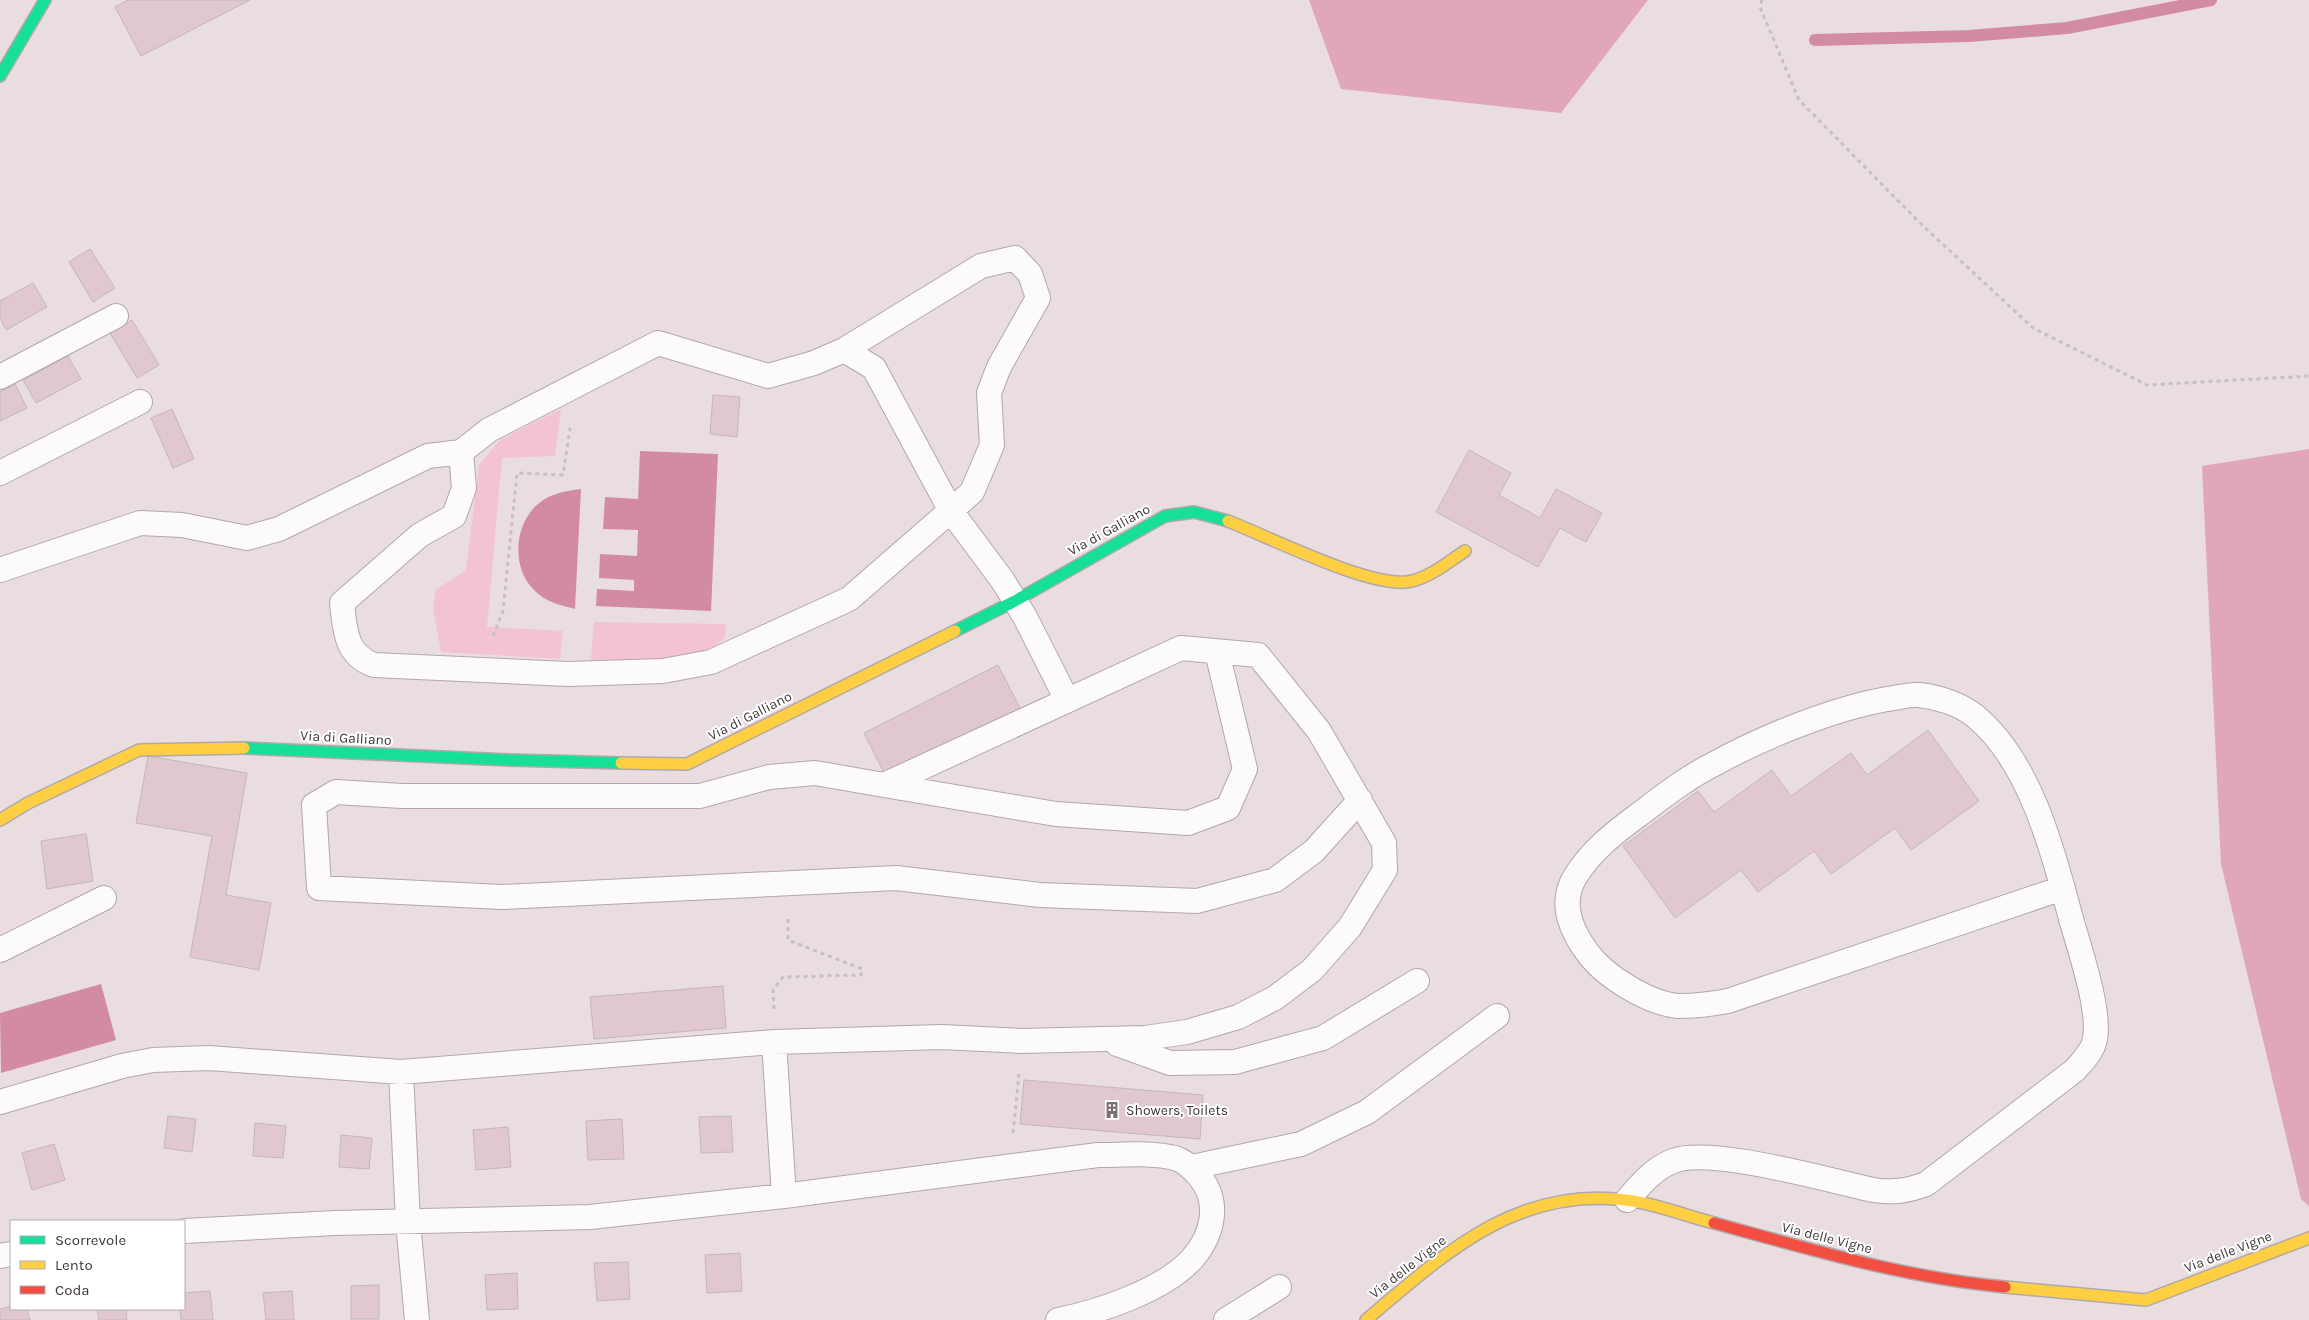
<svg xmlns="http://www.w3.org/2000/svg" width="2309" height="1320" viewBox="0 0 2309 1320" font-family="Karla,sans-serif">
	<rect width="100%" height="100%" fill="#e9dde0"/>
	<!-- green -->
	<path fill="#f3c3d2" d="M561,409L555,456L502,458L487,627L563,631L560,659L441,652L433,608L436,590L466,570L479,465L500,440Z
		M594,622L726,624L725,638L706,652L661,659L591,660Z"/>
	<!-- forest -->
	<path fill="#e1a6bb" d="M1309,0H1648L1561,113L1341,89Z
		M2309,449V1206L2301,1199L2221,864L2202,466Z"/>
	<!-- water -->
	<path fill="#d38ba5" d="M640,451L718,454L711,611L596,606L597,589L634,591V580L599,578L600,554L637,556L638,530L603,529L605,497L638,499Z
		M581,489L575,609C560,605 545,602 534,590C511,568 514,524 538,504C551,493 565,491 581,489Z
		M101,984L116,1040L1,1073L0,1013Z"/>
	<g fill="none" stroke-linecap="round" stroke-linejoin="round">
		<!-- stream -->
		<path stroke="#d38ba5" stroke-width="12" d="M1815,40L1969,36L2067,28L2211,0"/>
	</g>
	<!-- building -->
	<path fill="#e1c8d0" stroke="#c1b7ba" d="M128,0H250L141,56L115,7Z
		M90,249L115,288L93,302L69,262Z
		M33,283L47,307L6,330L0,318V301Z
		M132,320L159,365L137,378L110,333Z
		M68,356L81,379L36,403L23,380Z
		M15,384L27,408L0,421V392Z
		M713,395L740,397L737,437L710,434Z
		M172,409L194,459L173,468L151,418Z
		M1469,450L1511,473L1499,495L1540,518L1556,489L1602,513L1586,542L1560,528L1538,567L1436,512Z
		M998,665L1021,710L887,779L864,733Z
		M1928,730L1979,801L1911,850L1895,828L1831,874L1814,851L1758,892L1741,870L1675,918L1623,846L1698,791L1714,812L1772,770L1791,796L1851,753L1867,775Z
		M148,756L247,773L226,895L271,903L259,970L190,957L212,836L136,823Z
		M86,834L93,881L47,889L41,841Z
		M723,986L726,1028L594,1039L590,997Z
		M1024,1080L1203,1095L1200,1139L1020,1124Z
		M168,1116L196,1119L192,1152L164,1148Z
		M731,1116L733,1152L701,1153L699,1117Z
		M622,1119L624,1159L588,1160L586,1121Z
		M255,1123L286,1126L283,1158L253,1156Z
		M508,1127L511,1167L476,1170L473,1130Z
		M341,1135L372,1138L369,1169L339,1167Z
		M54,1144L65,1180L32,1190L22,1153Z
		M740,1253L742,1291L707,1293L705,1255Z
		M628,1262L630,1299L597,1301L594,1263Z
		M517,1273L518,1309L487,1310L485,1275Z
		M379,1285V1319H351V1286Z
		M210,1291L213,1320H181L180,1309H184V1293Z
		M292,1291L294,1320H266L263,1293Z
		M11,1306V1309H27L30,1320H0V1309Z
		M97,1309H126L127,1320H99Z"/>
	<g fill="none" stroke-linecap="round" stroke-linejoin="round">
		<!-- lane casing -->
		<g stroke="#b1a8ab" stroke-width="26">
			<path id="lane" d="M844,350L981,266L1015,258L1030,274L1038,298L999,367L989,393L992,445L972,492L849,599L711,662L663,671L568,674L374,665C345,655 345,629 342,603L420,535L454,516L464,488L461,452L489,430L658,343L768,376L814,363L844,350L874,368L951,511L1003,581L1025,617L1067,700
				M0,377L116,316
				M0,473L140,402
				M0,570L140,523L182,525L247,538L279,529L428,456L461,452
				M884,785L1056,814L1188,823L1228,808L1245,769L1217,652
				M0,950L104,898
				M774,1042L784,1196L1098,1155C1123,1155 1151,1152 1175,1158C1185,1161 1192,1168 1199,1176C1221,1202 1213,1235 1192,1259C1164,1290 1099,1312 1058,1320
				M1117,1044L1170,1063L1235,1062L1323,1038L1417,981
				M401,1072L408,1222L417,1320
				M0,1102L122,1066L153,1060L209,1058L401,1072L774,1042L942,1037L1021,1041L1145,1038L1187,1032L1238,1017L1275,998L1312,970L1350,927L1385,870L1384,843L1319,731L1258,655L1181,648L884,785L815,773L769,777L700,796H402L336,792L314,805L319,888L502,897L896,878L1040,895L1197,901L1275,880L1314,851L1360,800
				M1192,1167L1301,1144L1367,1112L1497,1016
				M1627,1200C1641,1184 1653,1169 1673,1161C1709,1146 1831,1181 1873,1190C1893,1193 1907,1191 1926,1184L2075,1070C2082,1062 2091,1053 2094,1043C2103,1015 2078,945 2070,915C2053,850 2029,760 1975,716C1960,704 1938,697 1919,695C1909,694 1897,698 1887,699C1832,709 1763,737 1714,764C1686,778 1661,798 1637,816C1614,833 1590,852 1575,877C1559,903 1571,930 1587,952C1604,976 1649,1004 1679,1006C1696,1006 1712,1004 1728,1001L2063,888
				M184,1231L335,1223L590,1217L784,1196
				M0,1256L11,1254
				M1226,1320L1279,1287"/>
		</g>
		<!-- fast casing -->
		<g stroke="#b1a8ab" stroke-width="14">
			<path id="fast" d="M0,76L45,0
				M955,631L1015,601L1165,516L1194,512L1228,521
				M244,748L509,760L621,763"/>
		</g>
		<!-- slow casing -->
		<g stroke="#b1a8ab" stroke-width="14">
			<path id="slow" d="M1228,521C1267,536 1375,591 1412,581C1432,576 1448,562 1465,551
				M621,763L687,764L955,631
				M0,820L28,803L139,750L244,748
				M2005,1287L2146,1300L2309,1238
				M1366,1320C1444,1254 1516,1186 1626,1200C1653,1203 1687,1216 1714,1223"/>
		</g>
		<!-- jam casing -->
		<g stroke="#b1a8ab" stroke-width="14">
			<path id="jam" d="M1714,1223C1809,1249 1906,1278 2005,1287"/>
		</g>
		<!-- path -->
		<path stroke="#c5c1c2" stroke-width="3" stroke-dasharray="4 4" stroke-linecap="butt" d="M1762,0L1760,7L1799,100L1920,223L2033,328L2147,385L2309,376
			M493,636L503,611L517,473L563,475L570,428
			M774,1009L773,990L783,977L861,975L862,969L788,940V917
			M1013,1133L1019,1074"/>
		<!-- lane -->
		<use href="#lane" stroke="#fcfafa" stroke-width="24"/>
		<!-- fast -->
		<use href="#fast" stroke="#16e098" stroke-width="11"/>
		<!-- slow -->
		<use href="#slow" stroke="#ffcf43" stroke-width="11"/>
		<!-- jam -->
		<use href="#jam" stroke="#f24e42" stroke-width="11"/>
	</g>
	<!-- icons -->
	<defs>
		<g id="building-bare" transform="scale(1.35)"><path d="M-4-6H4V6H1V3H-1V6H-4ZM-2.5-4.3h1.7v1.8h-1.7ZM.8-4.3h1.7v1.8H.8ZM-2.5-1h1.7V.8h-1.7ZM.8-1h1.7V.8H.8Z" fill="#7a7073" stroke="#fff" stroke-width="2.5" paint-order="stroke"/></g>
	</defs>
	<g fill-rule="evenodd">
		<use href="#building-bare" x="1112" y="1110"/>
	</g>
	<g text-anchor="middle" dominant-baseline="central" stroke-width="4" stroke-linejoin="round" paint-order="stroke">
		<!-- street labels -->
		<g font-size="14" fill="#3f3639" stroke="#fff">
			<text transform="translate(1109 530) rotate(-29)">Via di Galliano</text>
			<text transform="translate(750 716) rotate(-27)">Via di Galliano</text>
			<text transform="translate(346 738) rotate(3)">Via di Galliano</text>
			<text transform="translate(1827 1238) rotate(14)">Via delle Vigne</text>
			<text transform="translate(2228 1252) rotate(-21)">Via delle Vigne</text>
			<text transform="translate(1408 1267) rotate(-38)">Via delle Vigne</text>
		</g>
		<!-- poi labels -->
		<g font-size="14" fill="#3f3639" stroke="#fff" text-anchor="start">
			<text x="1126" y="1110">Showers, Toilets</text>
		</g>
	</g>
	<!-- legend -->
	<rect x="10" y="1220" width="175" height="90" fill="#ffffff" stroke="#b2afb0"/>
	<rect x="20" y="1236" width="25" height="8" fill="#16e098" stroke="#b2afb0"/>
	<text x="55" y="1245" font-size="15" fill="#3f3639">Scorrevole</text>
	<rect x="20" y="1261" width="25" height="8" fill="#ffcf43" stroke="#b2afb0"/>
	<text x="55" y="1270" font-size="15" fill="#3f3639">Lento</text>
	<rect x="20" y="1286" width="25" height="8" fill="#f24e42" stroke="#b2afb0"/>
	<text x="55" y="1295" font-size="15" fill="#3f3639">Coda</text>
</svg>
